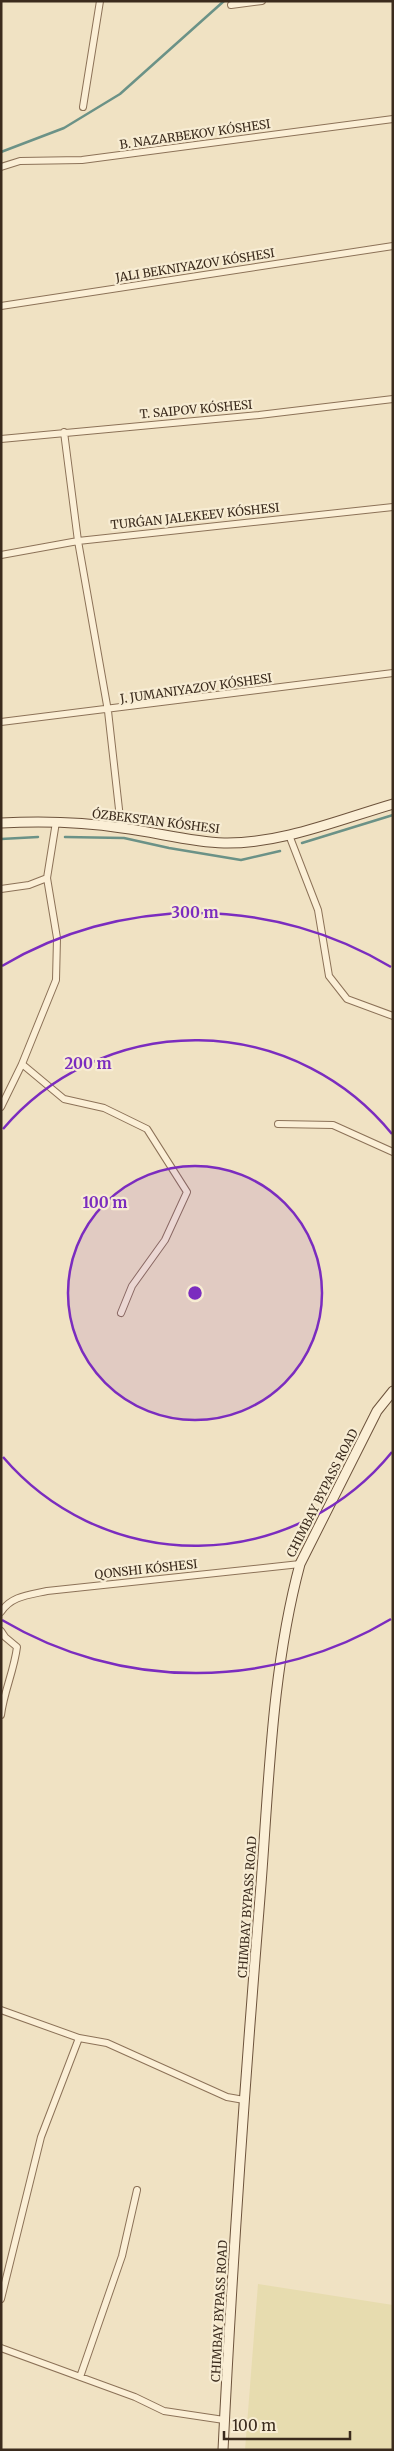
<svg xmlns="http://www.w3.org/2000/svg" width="394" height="2451" viewBox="0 0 394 2451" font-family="Merriweather,serif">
	<rect width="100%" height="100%" fill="#f0e2c3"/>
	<!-- farmland -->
	<path fill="#e7dcaf" d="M258,2284L393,2305V2450H245Z"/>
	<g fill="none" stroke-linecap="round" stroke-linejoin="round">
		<!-- stream -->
		<path stroke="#6b9287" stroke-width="2.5" d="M1,152L64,128L120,94L224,1
			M65,837L124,838L169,848L241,860L280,851
			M1,839L38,837
			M302,843L393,815"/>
		<!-- street casing -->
		<g stroke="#8c7258" stroke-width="8">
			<path id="street" d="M231,5L262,1
				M83,107L100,1
				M1,167L20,161L82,160L393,119
				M1,306L393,246
				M64,432L78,541L108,711L121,827
				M1,439L259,415L393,399
				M1,555L78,541L393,507
				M1,722L393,673
				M289,835L318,910L329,976L347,999L393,1016
				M1,889L29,885L47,878
				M22,1064L64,1099L104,1108L147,1129L187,1192L165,1240L132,1286L121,1313
				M1,1107L22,1064L56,980L57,938L47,878L56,822
				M278,1124L333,1125L393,1152
				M1,1612C11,1596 29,1595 47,1591L300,1564
				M1,1631L5,1637L17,1647C14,1671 4,1691 1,1715
				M1,2010L79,2038L107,2043L227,2097L244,2100
				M1,2299L41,2137L79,2038
				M1,2348L135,2397L164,2411L224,2420
				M80,2377L122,2256L137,2190"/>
		</g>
		<!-- secondary casing -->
		<g stroke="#6d533c" stroke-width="11">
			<path id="secondary" d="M1,823C41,821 83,822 122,828C156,832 190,842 224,843C281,844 338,820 393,804
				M223,2450C232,2265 245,2081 260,1897C269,1786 271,1672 300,1564L377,1411L393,1391"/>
		</g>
		<!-- street -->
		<use href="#street" stroke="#fbefd6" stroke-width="6"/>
		<!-- secondary -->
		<use href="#secondary" stroke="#fbefd6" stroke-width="9"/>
	</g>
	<!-- distance rings -->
	<circle cx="195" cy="1293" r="127" fill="#7b2cbf" fill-opacity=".12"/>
	<g fill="none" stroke="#7b2cbf" stroke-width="2.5">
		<circle cx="195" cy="1293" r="127"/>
		<path d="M392 1452A253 253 0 0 1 3 1457M3 1129A253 253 0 0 1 392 1134"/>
		<path d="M391 1619A380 380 0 0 1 2 1620M2 966A380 380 0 0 1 391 967"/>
	</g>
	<g text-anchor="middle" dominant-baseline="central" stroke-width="4.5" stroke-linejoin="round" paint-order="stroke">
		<!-- street labels -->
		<g font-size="12" fill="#3b2b1d" stroke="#f7ecd3">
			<text transform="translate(195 134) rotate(-8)">B. NAZARBEKOV KÓSHESI</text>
			<text transform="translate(195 265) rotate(-9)">JALI BEKNIYAZOV KÓSHESI</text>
			<text transform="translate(196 409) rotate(-5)">T. SAIPOV KÓSHESI</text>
			<text transform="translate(195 516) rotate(-6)">TURǴAN JALEKEEV KÓSHESI</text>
			<text transform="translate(196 688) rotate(-8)">J. JUMANIYAZOV KÓSHESI</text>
			<text transform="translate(156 821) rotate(7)">ÓZBEKSTAN KÓSHESI</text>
			<text transform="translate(322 1493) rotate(-63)">CHIMBAY BYPASS ROAD</text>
			<text transform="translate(146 1569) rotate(-6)">QONSHI KÓSHESI</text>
			<text transform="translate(247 1907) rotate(-86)">CHIMBAY BYPASS ROAD</text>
			<text transform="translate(219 2311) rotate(-87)">CHIMBAY BYPASS ROAD</text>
		</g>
	</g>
	<circle cx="195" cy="1293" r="8" fill="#7b2cbf" stroke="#f7ecd3" stroke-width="2.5"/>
	<g font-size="15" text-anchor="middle" font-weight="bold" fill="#7b2cbf" stroke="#f7ecd3" stroke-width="4.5" stroke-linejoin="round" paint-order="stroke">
		<text x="195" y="918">300 m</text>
		<text x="88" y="1069">200 m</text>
		<text x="105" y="1208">100 m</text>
	</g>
	<!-- border -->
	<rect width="394" height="2451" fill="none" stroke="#3b2b1d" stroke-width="5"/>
	<!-- scale -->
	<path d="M224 2431v8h126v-8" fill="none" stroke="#3b2b1d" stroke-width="2.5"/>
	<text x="232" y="2431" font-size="15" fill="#3b2b1d" stroke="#f7ecd3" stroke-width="4" paint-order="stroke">100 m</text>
</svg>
